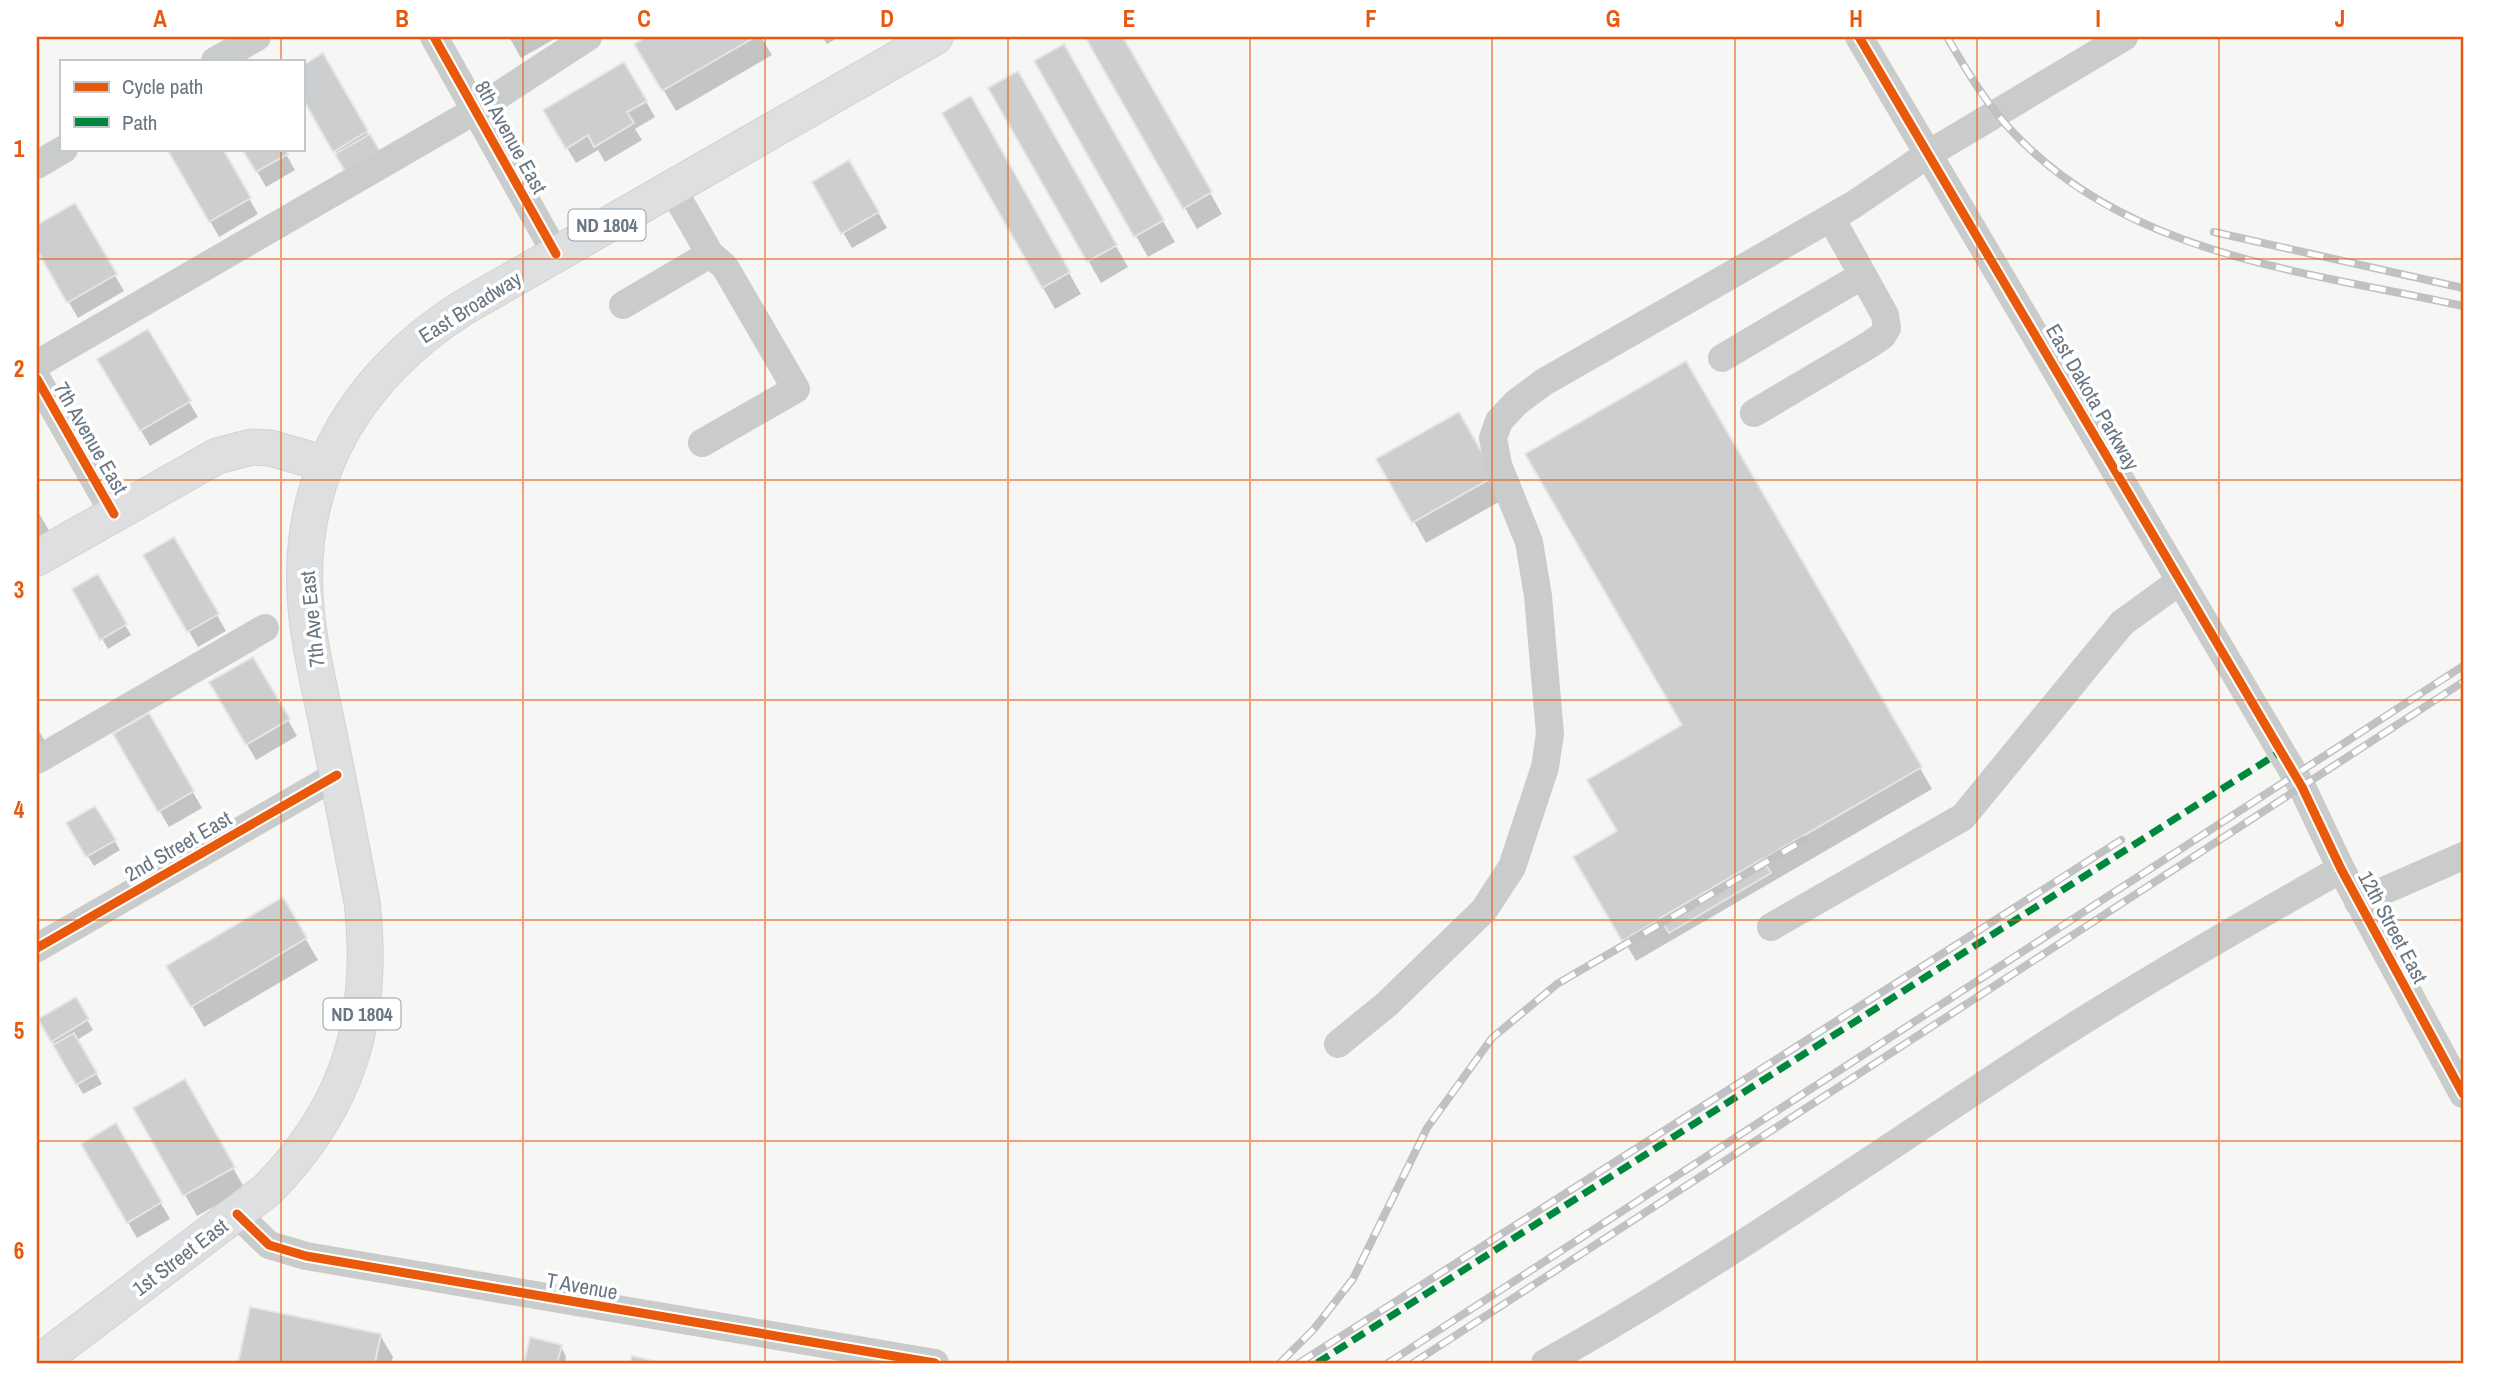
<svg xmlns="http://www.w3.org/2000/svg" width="2500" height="1400" viewBox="0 0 2500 1400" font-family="'Archivo Narrow',sans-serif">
	<rect width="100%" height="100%" fill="#f6f6f5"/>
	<!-- shadow -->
	<path fill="#0003" d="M509,37H558L521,58Z
		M650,37H761L772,55L676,111L637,45Z
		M822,37H839L827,44Z
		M1087,37H1122L1222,214L1197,229Z
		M1063,47L1175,242L1148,257L1036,62Z
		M322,55L385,164L344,166L303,95V67Z
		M624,64L655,117L635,129L642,140L605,162L598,150L576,163L545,111Z
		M1017,73L1128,267L1101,283L990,89Z
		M970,99L1081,294L1055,309L944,113Z
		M169,149H221L258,214L219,237Z
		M244,149H283L295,170L266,187Z
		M849,162L887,228L852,248L814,182Z
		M74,205L124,291L78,318L37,247V227Z
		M147,332L198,417L150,446L100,360Z
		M1686,363L1932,789L1636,961L1576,858L1619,832L1684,726Z
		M1458,414L1506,498L1426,543L1379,459Z
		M37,510L50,532L37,540Z
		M174,539L226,631L198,647L145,556Z
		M97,577L131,635L108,649L74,590Z
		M253,659L297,736L256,760L212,683Z
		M149,715L202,808L169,827L115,735Z
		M37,727L52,754L37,763Z
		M95,808L120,850L94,866L68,824Z
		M282,899L318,960L204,1027L169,966Z
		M75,999L93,1030L77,1040L102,1084L83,1094L40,1020Z
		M184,1081L245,1189L197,1216L136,1109Z
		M116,1126L170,1219L137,1238L83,1144Z
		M251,1309L380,1335L393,1357L391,1363H240Z
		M561,1346L566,1357L565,1363L526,1362Z"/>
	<!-- building -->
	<path fill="#cdcecf" stroke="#e5e5e4" stroke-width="2" d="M646,37H755L662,91L634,44Z
		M1085,37H1123L1212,192L1183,209Z
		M1064,44L1164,220L1134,237L1034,61Z
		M323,53L368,131L333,152L303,99V65Z
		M624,62L647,101L627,112L634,123L594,147L588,135L566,149L543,110Z
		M1018,71L1117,245L1087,262L988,88Z
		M971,96L1070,272L1042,288L942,113Z
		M370,134L381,153L346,173L335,154Z
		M167,149H223L251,198L209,222Z
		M242,149H285L288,154L256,172Z
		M849,160L879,212L841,234L812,182Z
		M75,203L117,274L67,303L37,250V225Z
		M148,329L191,401L140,431L97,359Z
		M1686,361L1922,767L1622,941L1573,857L1617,831L1587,780L1682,725L1525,454Z
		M1459,412L1495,476L1412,523L1376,459Z
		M174,537L219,614L187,632L143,555Z
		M98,574L127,624L100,640L72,589Z
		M253,657L290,719L246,745L209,682Z
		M149,713L194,791L158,812L113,734Z
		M95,806L116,840L86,857L66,823Z
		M1762,859L1771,873L1669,933L1660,918Z
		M283,897L307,938L191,1007L166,966Z
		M76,997L89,1019L51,1042L38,1019Z
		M74,1033L97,1073L76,1085L53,1045Z
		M185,1079L235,1167L183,1196L133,1108Z
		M116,1123L162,1202L127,1223L81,1144Z
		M250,1307L381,1334L375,1363H238Z
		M530,1337L562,1345L557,1363L524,1362Z
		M632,1356L662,1363H630Z"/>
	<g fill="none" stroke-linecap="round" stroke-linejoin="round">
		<!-- major casing -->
		<g stroke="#d2d2d3" stroke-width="37">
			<path id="major" d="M37,558L217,456L252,447L270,448L326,464
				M38,1363L267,1190C350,1106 375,1017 362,902C351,844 340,787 328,729C319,684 307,639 305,593C299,469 361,374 461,309L935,37"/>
		</g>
		<!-- minor -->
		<path stroke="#cacccc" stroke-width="28" d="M434,37L556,254
			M1859,37L2302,787L2341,869L2463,1094
			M215,61L257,37
			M37,165L64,149
			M672,188L710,254L725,267L796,389L702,443
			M623,305L710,254
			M1722,358L1863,275
			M37,364L476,110L588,37
			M37,379L114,514
			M1754,413L1869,345L1882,336L1887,328L1885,315L1831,218
			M37,760L265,628
			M2358,902L2463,856
			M1771,927L1963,817L2122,623L2180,581
			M37,948L337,775
			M1338,1044L1387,1004L1484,910L1512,867L1545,767L1550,734L1538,596L1529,542L1498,465L1493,438L1499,421L1517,402L1544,382L1853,205L1930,153L2124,37
			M237,1214L269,1245L306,1256L935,1363
			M1545,1363C1721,1265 1885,1148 2054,1039C2148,979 2244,924 2341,869"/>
		<!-- major -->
		<use href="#major" stroke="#dedfe0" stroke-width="35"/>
		<!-- rail casing -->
		<g stroke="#c0c1c2" stroke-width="8">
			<path id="rail" d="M1947,37C1966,69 1984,101 2010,129C2126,256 2305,271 2463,306
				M2214,232L2463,288
				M1280,1363L1314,1329L1353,1279L1427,1128L1492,1038L1557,984L1804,840
				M1299,1363L2121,840
				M1388,1363L2463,666
				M1413,1363L2463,682"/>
		</g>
		<!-- rail -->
		<use href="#rail" stroke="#fff" stroke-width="5" stroke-dasharray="16" stroke-linecap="butt"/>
		<!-- quiet -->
		<path stroke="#00873e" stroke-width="7" stroke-dasharray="14 7" stroke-linecap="butt" d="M1317,1363L2280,752"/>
		<!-- cycleway casing -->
		<g stroke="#fff" stroke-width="13">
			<path id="cycleway" d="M434,37L556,254
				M1859,37L2302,787L2341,869L2463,1094
				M37,379L114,514
				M37,948L337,775
				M237,1214L269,1245L306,1256L935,1363"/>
		</g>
		<!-- cycleway -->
		<use href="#cycleway" stroke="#e8590c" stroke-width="9"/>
	</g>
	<!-- grid -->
	<path fill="none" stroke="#e8590c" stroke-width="2" stroke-opacity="0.55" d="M281,37V61M523,37V1363M765,37V1363M1008,37V1363M1250,37V1363M1492,37V1363M1735,37V1363M1977,37V1363M2219,37V1363M281,149V1363M37,259H2463M37,480H2463M37,700H2463M37,920H2463M37,1141H2463"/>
	<g text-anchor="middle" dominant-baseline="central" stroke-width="7" stroke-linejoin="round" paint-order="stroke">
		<!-- shield labels -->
		<g fill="#fff" stroke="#959fa8" stroke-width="2">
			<rect x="568.5" y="209.5" width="77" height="31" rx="5"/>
			<rect x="323.5" y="998.5" width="77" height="31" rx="5"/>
		</g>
		<g font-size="19" font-weight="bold" fill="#687683">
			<text x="607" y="225">ND 1804</text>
			<text x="362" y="1014">ND 1804</text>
		</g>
		<!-- street labels -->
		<g font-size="21" fill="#687683" stroke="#fff">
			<text transform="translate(511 137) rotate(61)">8th Avenue East</text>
			<text transform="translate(470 307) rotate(-32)">East Broadway</text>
			<text transform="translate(2093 397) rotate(60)">East Dakota Parkway</text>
			<text transform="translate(91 438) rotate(60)">7th Avenue East</text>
			<text transform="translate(312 619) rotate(-96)">7th Ave East</text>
			<text transform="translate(178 846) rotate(-30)">2nd Street East</text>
			<text transform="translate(2393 927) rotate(62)">12th Street East</text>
			<text transform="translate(180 1257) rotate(-37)">1st Street East</text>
			<text transform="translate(582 1286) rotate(10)">T Avenue</text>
		</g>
	</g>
	<!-- border -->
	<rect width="2500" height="1400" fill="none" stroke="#ffffff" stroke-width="77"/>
	<!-- legend -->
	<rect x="60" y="60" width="245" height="91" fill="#ffffff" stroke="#c3c8cd" stroke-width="2"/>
	<rect x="74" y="82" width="35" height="10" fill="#e8590c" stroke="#c3c8cd" stroke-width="2"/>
	<text x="122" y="94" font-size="21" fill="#687683">Cycle path</text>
	<rect x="74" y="117" width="35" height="10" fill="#00873e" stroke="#c3c8cd" stroke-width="2"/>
	<text x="122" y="130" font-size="21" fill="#687683">Path</text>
	<rect x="38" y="38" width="2424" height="1324" fill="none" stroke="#e8590c" stroke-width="2.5"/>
	<g font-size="23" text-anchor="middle" font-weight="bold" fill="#e8590c">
		<text x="160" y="27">A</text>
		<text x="402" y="27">B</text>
		<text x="644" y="27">C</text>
		<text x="887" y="27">D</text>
		<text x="1129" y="27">E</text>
		<text x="1371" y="27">F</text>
		<text x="1613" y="27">G</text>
		<text x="1856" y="27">H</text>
		<text x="2098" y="27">I</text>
		<text x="2340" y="27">J</text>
		<text x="19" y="157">1</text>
		<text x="19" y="377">2</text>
		<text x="19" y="598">3</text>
		<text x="19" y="818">4</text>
		<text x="19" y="1039">5</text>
		<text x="19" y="1259">6</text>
	</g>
</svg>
